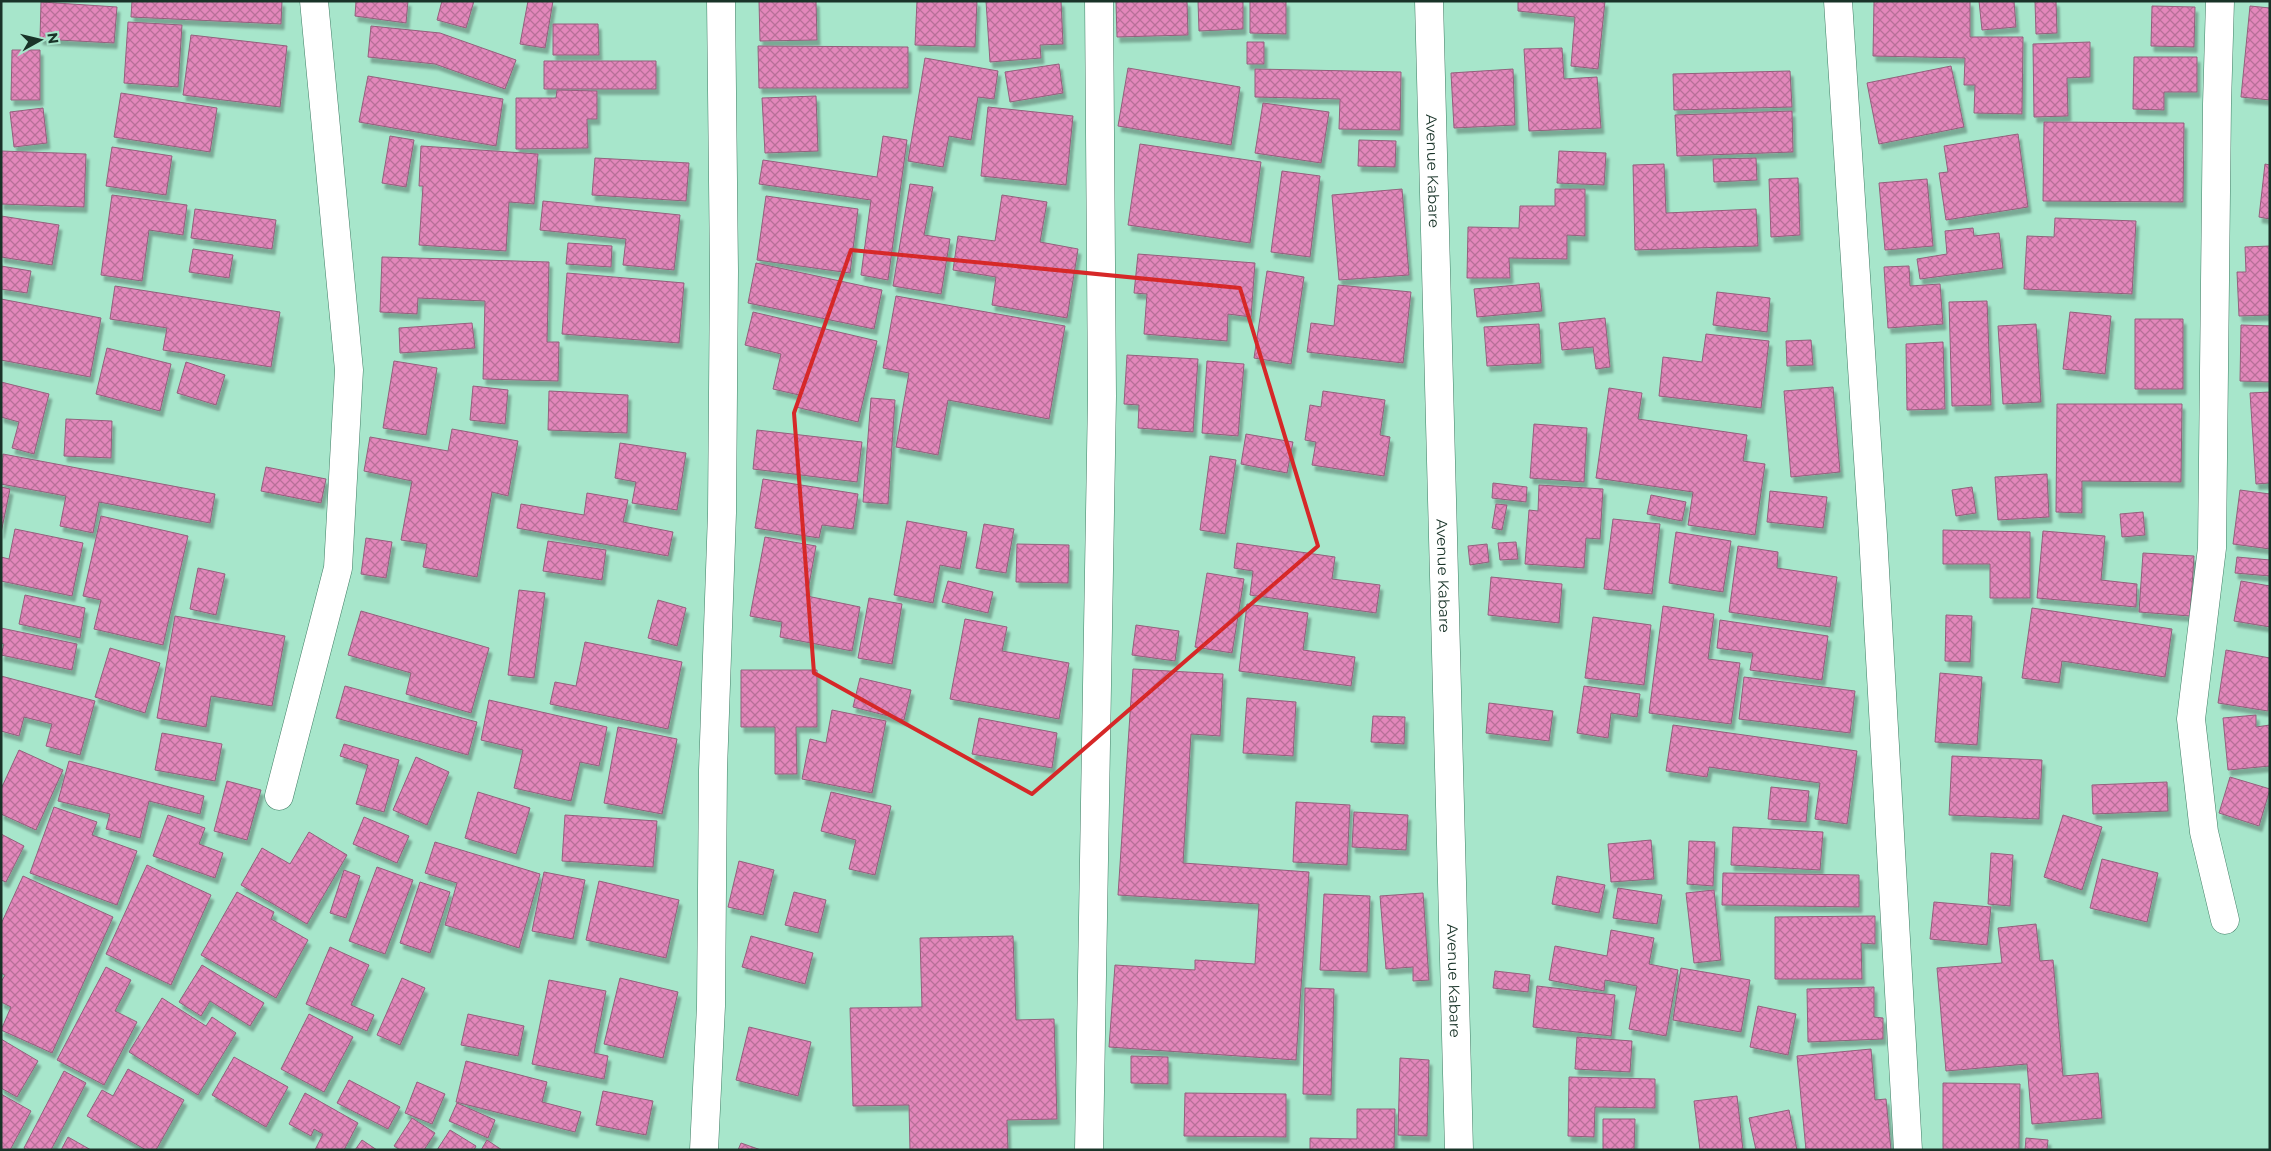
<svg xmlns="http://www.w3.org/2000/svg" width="2271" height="1151" viewBox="0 0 2271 1151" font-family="Montserrat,sans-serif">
	<defs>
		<pattern id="building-cross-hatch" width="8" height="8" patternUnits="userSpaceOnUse" patternTransform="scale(1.25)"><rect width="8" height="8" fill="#e387bb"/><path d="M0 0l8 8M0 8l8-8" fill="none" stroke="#b76f98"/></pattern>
		<filter id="shadow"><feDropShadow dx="3" dy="5.5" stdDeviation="1" flood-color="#0004"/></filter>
	</defs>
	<rect width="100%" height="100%" fill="#a7e6cb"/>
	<!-- building -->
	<path fill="url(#building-cross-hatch)" stroke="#93607c" filter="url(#shadow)" d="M132,1H282L281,24L131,17Z
		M356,1H408L406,23L355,16Z
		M442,1H474L466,28L437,20Z
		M528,1H553L545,48L520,44Z
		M759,1H816L817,40L760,41Z
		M917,1H977L975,47L915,45Z
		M986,1H1061L1063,44L1040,45L1041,58L990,62Z
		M1116,1H1187L1188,35L1117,37Z
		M1198,1H1243V29L1199,31Z
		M1250,1H1286V34L1250,33Z
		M1518,1H1605L1598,69L1571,66L1575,17L1518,11Z
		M1874,1H1970V37H2023L2022,114L1974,113L1975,85H1964L1965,58L1873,56Z
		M1979,1H2014L2016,27L1982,30Z
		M2035,1H2056L2057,33L2036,34Z
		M41,2L117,7L114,43L40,39Z
		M2152,6L2195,7L2194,47L2151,46Z
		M2250,6L2270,8V100L2241,97Z
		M128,22L182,25L178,87L124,83Z
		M553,24H598L599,55H553Z
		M371,26L440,33L516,60L505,89L435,64L368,57Z
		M191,35L287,46L280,107L183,95Z
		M1247,42H1264V64H1247Z
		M2090,42V77L2067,78L2068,116L2034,117L2033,44Z
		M758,46L908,47V88H759Z
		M1562,48L1564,79L1597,77L1601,128L1529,131L1524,49Z
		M12,50H40V100H11Z
		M2134,57H2197V92H2164V110L2133,109Z
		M925,58L998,71L994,99L978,97L971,140L949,136L943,167L908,161Z
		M544,61H656V89H544Z
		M1059,64L1063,93L1010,102L1005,72Z
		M1951,66L1964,127L1879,144L1867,83Z
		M1128,68L1240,87L1231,145L1118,126Z
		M1255,69L1401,72L1400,130L1339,129L1340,99L1255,97Z
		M1513,69L1515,125L1454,128L1451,73Z
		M1790,71L1792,107L1674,110L1673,74Z
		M368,76L503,99L496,146L359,122Z
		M557,90L597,91V119H587L588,148L516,149V98H556Z
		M121,93L217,108L210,152L114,137Z
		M816,96L818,151L765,153L762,98Z
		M1263,103L1329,112L1321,163L1255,153Z
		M988,107L1073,116L1066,185L981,176Z
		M43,108L47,143L14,147L10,112Z
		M1792,111L1793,152L1677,156L1675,115Z
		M2044,122L2184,123L2183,202L2043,201Z
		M2018,134L2028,207L1946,220L1939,173L1948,172L1944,146Z
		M390,136L414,140L406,187L382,183Z
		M883,136L907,140L888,280L861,275L871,200L759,184L763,160L877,177Z
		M1359,140L1396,141L1395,167L1358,166Z
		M1140,144L1261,162L1250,243L1128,225Z
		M421,146L538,154L534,204L509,202L506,251L419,245L423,186H419Z
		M112,147L172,156L166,195L106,186Z
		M1,151L86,154L84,207L1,204Z
		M1559,151L1606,153L1604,185L1557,183Z
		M595,158L689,163L686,201L592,195Z
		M1756,158L1757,180L1714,182L1713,159Z
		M1664,164L1666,213L1756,209L1758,246L1635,250L1633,165Z
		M2265,164L2270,165V219L2259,217Z
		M1282,171L1320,176L1310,257L1271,252Z
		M1798,178L1800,235L1771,237L1769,179Z
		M1927,179L1933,246L1885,250L1879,183Z
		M910,184L933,187L924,235L950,239L941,294L893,286Z
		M1402,189L1409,275L1339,280L1332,195Z
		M1555,189H1585V236L1567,235V259L1509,258L1510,278H1467L1468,227L1519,228L1520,206H1555Z
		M112,195L187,205L183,235L149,230L142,281L101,275Z
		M1002,195L1047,202L1040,242L1078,249L1067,318L992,305L996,277L953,270L958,236L995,241Z
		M766,196L858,209L850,273L757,260Z
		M543,201L680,215L674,270L623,265L626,239L540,230Z
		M195,209L276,220L272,249L191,238Z
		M1,216L59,225L52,265L1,257Z
		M2055,218L2136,221L2132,294L2024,289L2027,236L2054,237Z
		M1973,228L1974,236L1999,233L2003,268L1920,279L1917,259L1947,254L1945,231Z
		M568,243L612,246L611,267L566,264Z
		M2270,246V315L2239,316L2237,272H2246L2245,247Z
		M193,249L233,255L229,278L189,272Z
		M1138,254L1255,263L1251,317L1228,314L1227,341L1144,334L1147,294L1134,293Z
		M382,257L549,262L547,342H559L558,381L483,379L485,301L418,298L417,314L380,312Z
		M756,263L882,290L874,329L748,303Z
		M1,266L31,271L27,293L1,289Z
		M1909,266L1910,286L1940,284L1943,324L1888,328L1884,267Z
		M1267,271L1304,277L1291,364L1254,358Z
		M567,273L684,283L679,343L562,334Z
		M1539,283L1542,311L1477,317L1474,289Z
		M1338,285L1411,292L1403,363L1307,352L1311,323L1334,326Z
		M115,286L280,312L271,367L163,350L167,328L110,319Z
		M1717,292L1770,298L1767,332L1713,325Z
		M896,296L1065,326L1049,419L948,400L938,455L896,447L909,373L883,368Z
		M1,299L101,318L90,377L1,360Z
		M1987,301L1991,405L1952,406L1949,302Z
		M753,312L877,341L858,422L796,407L799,395L773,389L781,354L745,345Z
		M2070,312L2111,316L2105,374L2063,369Z
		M1605,318L1610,367L1596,369L1593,347L1562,350L1559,323Z
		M2135,319H2183V389H2135Z
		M472,323L475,348L400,353L399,328Z
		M1539,324L1541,363L1487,366L1484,327Z
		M2036,324L2041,402L2003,404L1998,326Z
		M2241,325L2270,326V382L2240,381Z
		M1706,334L1769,341L1761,408L1659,396L1663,357L1702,362Z
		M1811,340L1813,365L1787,366L1786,341Z
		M1943,342L1945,409L1907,410L1906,344Z
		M107,348L171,364L160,411L96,394Z
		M1127,355L1198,359L1193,432L1138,428L1139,405L1124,404Z
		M394,361L437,368L426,435L383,428Z
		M1207,361L1244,364L1238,436L1202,433Z
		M186,362L225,375L216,405L177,393Z
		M1,382L49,394L34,454L12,448L19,422L1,417Z
		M473,386L508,390L505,424L470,420Z
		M1833,387L1840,472L1791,477L1784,391Z
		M1609,388L1642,393L1638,419L1747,435L1743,461L1765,464L1755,535L1688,525L1693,492L1596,478Z
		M549,391L628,395L627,433L548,430Z
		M1323,391L1385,400L1380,435L1390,437L1384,476L1312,465L1316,442L1305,440L1310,405L1321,407Z
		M2270,392V483L2256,484L2250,393Z
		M871,398L895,400L888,504L863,502Z
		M2057,404H2182L2181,482L2082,481V513L2056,512Z
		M66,419L112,421L111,458L64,456Z
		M1534,424L1587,428L1584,482L1530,478Z
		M452,429L518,441L508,496L492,492L477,577L423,567L427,544L401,540L412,481L364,471L370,437L448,451Z
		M757,430L862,442L857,482L753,469Z
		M1246,434L1293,442L1287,473L1241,464Z
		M620,443L686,453L677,510L632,503L636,482L615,478Z
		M3,454L215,494L210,523L99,502L93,533L60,526L66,496L1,484Z
		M1210,456L1236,460L1225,534L1200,530Z
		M266,467L326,479L321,503L261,491Z
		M2047,474L2049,517L1998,520L1995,477Z
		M763,479L858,494L853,529L822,525L819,538L755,528Z
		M1493,483L1527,487L1526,502L1492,498Z
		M1539,485L1603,489L1600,539L1586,538L1584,568L1525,564L1529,510L1538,511Z
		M1,487L10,489L1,533Z
		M1972,487L1976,513L1956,516L1952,490Z
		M2240,490L2270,494V549L2233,544Z
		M1770,491L1827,497L1823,528L1767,522Z
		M587,493L628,500L623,522L673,532L668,556L517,528L521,504L584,515Z
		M1651,495L1686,502L1682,521L1647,514Z
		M1496,504L1507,505L1502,530L1492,528Z
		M2143,512L2145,535L2122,537L2120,514Z
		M101,516L188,536L163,645L94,629L101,600L83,596Z
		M1613,519L1660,524L1652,594L1604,589Z
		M907,521L967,532L960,569L940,565L933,603L894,595Z
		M984,524L1014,529L1006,573L976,568Z
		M15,529L83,543L72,596L1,581V557L9,559Z
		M1943,530L2030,532V598H1990V564H1943Z
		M2043,531L2105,536L2101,580L2137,584L2136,607L2037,598Z
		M1676,532L1731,541L1723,592L1669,583Z
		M765,537L816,546L807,596L860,607L852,651L780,637L782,622L750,616Z
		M366,538L392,542L386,578L361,574Z
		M548,541L606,550L602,580L543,571Z
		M1516,542L1518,559L1500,560L1498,543Z
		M1237,543L1335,557L1332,579L1380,585L1376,613L1250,595L1253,571L1234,568Z
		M1017,544L1069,545L1068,583L1016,582Z
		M1487,544L1489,562L1470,565L1468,546Z
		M1738,546L1778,552L1777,568L1837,577L1830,627L1729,612Z
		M2143,553L2194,556L2190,616L2139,612Z
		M2237,557L2270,560V576L2235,573Z
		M198,568L225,574L216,615L190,609Z
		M1207,573L1244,579L1232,653L1195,647Z
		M1491,577L1562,584L1559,623L1488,615Z
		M948,581L993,592L988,613L942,602Z
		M2241,581L2270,586V627L2234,621Z
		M519,590L545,593L534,678L508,675Z
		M25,595L85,608L80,638L19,624Z
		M869,598L902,604L892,664L858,658Z
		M658,600L686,608L677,646L648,638Z
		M1247,604L1308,613L1303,650L1355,657L1351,686L1239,671Z
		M1663,606L1714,614L1708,659L1740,663L1731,724L1649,713Z
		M2032,608L2172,629L2165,677L2062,661L2059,683L2022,678Z
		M361,611L489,648L471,713L406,694L411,673L348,655Z
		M1946,615L1972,616L1970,662L1945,661Z
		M175,616L285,636L272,706L211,696L206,727L157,718Z
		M1593,617L1651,625L1644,685L1585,678Z
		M965,619L1007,627L1002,651L1069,663L1059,719L950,699Z
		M1720,620L1828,636L1822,680L1750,670L1753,653L1717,648Z
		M1136,625L1179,631L1175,661L1132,655Z
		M1,628L77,644L72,670L1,655L4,644L1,643Z
		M585,642L682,662L668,729L550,704L555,682L576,686Z
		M110,648L160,663L145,713L95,697Z
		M2226,650L2270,658L2268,711L2218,703Z
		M1133,669L1223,674L1220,736L1191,734L1183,863L1309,872L1296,1060L1109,1047L1115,965L1195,970V960L1255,964L1259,904L1118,895Z
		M741,670H817V727H796L797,774H775V727H741Z
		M1940,673L1982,677L1977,745L1935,742Z
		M1,676L95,701L80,755L46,746L52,724L24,717L19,736L1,731Z
		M1744,677L1855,691L1850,733L1739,719Z
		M860,678L911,690L904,720L853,707Z
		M345,686L477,722L468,755L336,718Z
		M1584,686L1640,694L1637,717L1611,713L1608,738L1577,733Z
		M1247,698L1296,702L1293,756L1243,753Z
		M489,700L607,727L599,766L580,762L571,801L514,788L523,750L481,740Z
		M1489,703L1553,711L1549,741L1486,733Z
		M832,710L886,721L872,793L802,779L810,739L826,743Z
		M2256,715V727L2270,725V766L2228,770L2223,718Z
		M1373,716L1405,717L1404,744L1371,742Z
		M979,718L1057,733L1052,768L972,754Z
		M1673,725L1857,751L1847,824L1815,819L1820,783L1709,767L1707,777L1666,771Z
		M618,727L677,739L662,814L604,803Z
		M162,733L222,744L215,781L155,770Z
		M344,744L399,760L384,812L356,804L368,765L340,756Z
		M19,750L63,770L36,830L1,814V789Z
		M1952,756L2042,760L2039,819L1949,815Z
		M416,757L449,772L427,825L393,810Z
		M69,761L204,796L200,814L149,801L140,838L106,829L110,814L58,801Z
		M2230,777L2270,789L2259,826L2219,813Z
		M227,781L261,790L247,840L214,831Z
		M2167,782L2168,811L2093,814L2092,785Z
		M1771,787L1809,791L1806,822L1768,819Z
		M478,792L530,808L516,854L465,838Z
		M831,792L891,806L875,875L849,869L856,840L821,831Z
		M1296,802L1350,805L1347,865L1293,862Z
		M54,807L97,822L92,835L137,851L117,905L30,873Z
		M1354,812L1408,815L1406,850L1352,847Z
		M168,815L205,828L199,844L223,853L215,878L153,856Z
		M565,815L657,821L653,867L562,861Z
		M2063,815L2102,827L2082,890L2044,877Z
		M364,817L409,836L397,863L353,844Z
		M1733,827L1823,832L1820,870L1731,865Z
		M309,832L347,855L307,924L241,885L262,848L290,864Z
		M1,834L24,846L6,882L1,880Z
		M1651,840L1654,879L1611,882L1608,844Z
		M1689,841L1715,842L1713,886L1687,884Z
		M435,842L540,874L519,948L445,925L457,883L425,873Z
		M1991,853L2013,855L2010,906L1988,904Z
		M2102,859L2158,873L2147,922L2090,908Z
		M739,861L774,870L763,915L728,907Z
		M147,865L211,895L171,985L106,954Z
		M377,867L413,880L385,954L349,941Z
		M344,870L360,876L346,918L330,913Z
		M544,872L585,880L573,939L532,931Z
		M1723,873L1859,875V907L1722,905Z
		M23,876L113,917L52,1053L1,1030L11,1007L1,1002V982L5,975L1,973V924Z
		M1557,876L1605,885L1599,913L1552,904Z
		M599,881L679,900L666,958L586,940Z
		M420,882L450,892L430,953L400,943Z
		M1618,888L1662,895L1657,924L1613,918Z
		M1714,890L1721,960L1694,963L1686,893Z
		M237,892L274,912L271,919L308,940L276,998L201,955Z
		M794,892L826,900L818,933L785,925Z
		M1423,893L1429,980L1413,981V967L1386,969L1380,896Z
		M1324,894L1370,896L1367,972L1320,970Z
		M1934,902L1991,907L1987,945L1930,939Z
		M1875,916V944L1861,943L1862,979H1775V917Z
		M2036,924L2040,961L2053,960L2063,1076L2098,1073L2102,1118L2032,1124L2027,1064L1946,1071L1937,968L2002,963L1998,928Z
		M1611,930L1654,938L1649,964L1678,970L1666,1036L1629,1029L1637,986L1605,980L1604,991L1549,980L1555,946L1607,956Z
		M751,936L813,953L805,984L742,967Z
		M1013,936L1016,1020L1054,1019L1057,1119L1007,1120L1008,1150H910L909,1105L853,1106L850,1008L922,1007L920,938Z
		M330,947L369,965L351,1005L374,1015L367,1031L306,1004Z
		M202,965L264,1003L250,1026L210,1001L201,1016L179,1002Z
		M106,967L131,980L115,1011L137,1022L104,1085L57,1060Z
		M1681,968L1750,980L1741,1032L1673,1020Z
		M1495,971L1530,975L1528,992L1493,988Z
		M402,978L425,988L400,1045L377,1035Z
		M620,978L678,992L663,1058L604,1044Z
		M549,980L606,991L594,1053L608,1056L604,1079L532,1064Z
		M1537,986L1615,995L1611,1036L1533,1027Z
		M1874,987V1017L1883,1018V1039L1808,1042L1807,989Z
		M1305,988L1334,989L1331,1095L1303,1094Z
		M162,998L206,1026L212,1017L236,1033L198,1095L129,1052Z
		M1758,1006L1796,1014L1788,1055L1750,1047Z
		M309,1014L353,1037L324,1092L281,1069Z
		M468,1014L524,1026L518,1056L461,1045Z
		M749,1027L811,1042L798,1096L736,1080Z
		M1577,1037L1632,1041L1630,1072L1575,1069Z
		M1,1039L38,1061L17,1097L1,1088Z
		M1871,1049L1875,1100L1886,1099L1891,1150H1806L1797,1056Z
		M1131,1056L1168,1057V1084L1131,1083Z
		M234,1057L288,1087L266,1127L212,1095Z
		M1400,1058L1429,1060L1427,1136L1398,1135Z
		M466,1061L547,1082L542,1102L581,1112L575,1132L456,1102Z
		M128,1069L184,1100L156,1150H146L87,1116L102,1090L113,1096Z
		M64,1071L86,1083L51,1150H27L24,1148Z
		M1569,1077L1655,1079V1108L1595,1107L1594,1137L1568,1136Z
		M349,1080L400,1107L388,1129L337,1103Z
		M417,1082L445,1094L432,1124L405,1113Z
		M1943,1083L2020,1084L2019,1150H1943Z
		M603,1091L653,1101L646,1135L596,1125Z
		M305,1093L358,1123L344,1150H315L323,1134L314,1129L311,1136L289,1124Z
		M1185,1093L1286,1094V1137L1184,1136Z
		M1,1094L31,1111L10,1150H1Z
		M1737,1096L1743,1150H1700L1694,1101Z
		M457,1103L495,1120L488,1138L449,1121Z
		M1357,1109H1395L1394,1150H1310V1138L1357,1139Z
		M1789,1110L1797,1150H1756L1749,1118Z
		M412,1118L435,1133L424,1150H400L394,1146Z
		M1603,1119H1635L1634,1150H1603Z
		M450,1130L476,1146L474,1150H437Z
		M68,1137L91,1150H61Z
		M2026,1138L2048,1140L2047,1150H2025Z
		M362,1140L377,1150H355Z
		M487,1140L502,1150H481Z
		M741,1143L761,1150H738Z"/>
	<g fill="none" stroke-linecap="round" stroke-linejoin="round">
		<!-- street casing -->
		<g stroke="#407d65" stroke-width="29">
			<g id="street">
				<path id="s1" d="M1429,1L1459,1150"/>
				<path d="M1838,1L1873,535L1908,1150"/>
				<path d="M2220,1L2217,104L2212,548L2191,719L2204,832L2225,920"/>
				<path d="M279,796L338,568L349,370L314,1"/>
				<path d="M704,1150L711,1006L713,770L722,513L724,271L721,1"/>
				<path d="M1089,1150L1102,396L1099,1"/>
			</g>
		</g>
		<!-- street -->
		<use href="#street" stroke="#fff" stroke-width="28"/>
	</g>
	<!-- marked area -->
	<path fill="none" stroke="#d62828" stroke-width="4" stroke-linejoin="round" d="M851,250L1240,288L1318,546L1032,794L814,673L794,413Z"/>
	<g text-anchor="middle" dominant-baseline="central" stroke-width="4" stroke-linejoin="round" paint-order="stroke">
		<!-- street labels -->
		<g font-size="15" fill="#193328" stroke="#a7e6cb">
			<text stroke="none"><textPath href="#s1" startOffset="170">Avenue Kabare</textPath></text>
			<text stroke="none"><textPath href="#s1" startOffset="575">Avenue Kabare</textPath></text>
			<text stroke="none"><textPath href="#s1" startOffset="980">Avenue Kabare</textPath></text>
		</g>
	</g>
	<!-- border -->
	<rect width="2271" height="1151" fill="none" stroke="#193328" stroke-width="5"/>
	<!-- north arrow -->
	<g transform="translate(40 40) rotate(82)" stroke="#a7e6cb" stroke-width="4" paint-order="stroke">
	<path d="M0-4L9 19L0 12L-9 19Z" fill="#193328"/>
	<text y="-8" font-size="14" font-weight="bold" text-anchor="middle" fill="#193328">N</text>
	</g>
</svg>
